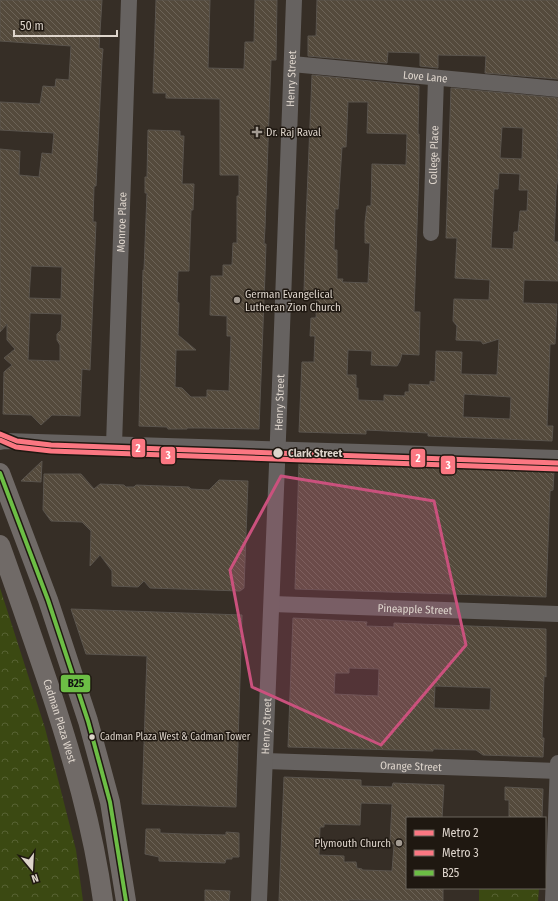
<svg xmlns="http://www.w3.org/2000/svg" width="558" height="901" viewBox="0 0 558 901" font-family="'Fira Sans Condensed',sans-serif">
	<defs>
		<pattern id="park-crowns" width="20" height="18" patternUnits="userSpaceOnUse"><rect width="20" height="18" fill="#3b4912"/><path d="M2 6a3 3 0 1 1 6 0M12 15a3 3 0 1 1 6 0" fill="none" stroke="#576233"/></pattern>
		<pattern id="building-back-hatch" width="6" height="6" patternUnits="userSpaceOnUse"><rect width="6" height="6" fill="#544a3c"/><path d="M-1 5l2 2M0 0l6 6M5-1l2 2" fill="none" stroke="#6c6357"/></pattern>
	</defs>
	<rect width="100%" height="100%" fill="#362e26"/>
	<!-- park -->
	<path fill="url(#park-crowns)" d="M0,588L45,728L76,850L83,901H0Z
		M479,888L539,889L538,901H479Z"/>
	<!-- building -->
	<path fill="url(#building-back-hatch)" stroke="#5a544d" fill-rule="evenodd" d="M0,0H102L99,48L103,49L102,60L96,186H94L93,222H96L90,370L82,369L80,416L52,415L41,425L31,415L3,414L4,372L12,365L4,358L15,349L7,340V324L0,332V149L20,151L19,175L39,177L42,153L52,154L54,133L0,130V102L40,104L43,86L55,87L56,79L69,80L71,46L0,41ZM31,266L62,267L61,299L29,298ZM30,313L62,314L61,330L57,334V340L60,345V361L28,360Z
		M156,0H210L208,68L244,69L245,42H254L255,0H277L276,60H271L265,228L264,244H266L265,274L259,429L202,428H187V429H168L167,427L139,426L143,270H144L147,193H145V177H147L148,130L180,131V136H184L182,184H194L193,210H191L189,271H178L177,302L179,303L178,335L196,350H176L175,387L182,388L191,397H207V390L229,391L231,336H227V316L210,315L211,276H223V265H232L233,243H237V196H239V175H220V99L166,98V93H153Z
		M317,0H558V79L485,73L486,56L438,55V68L420,66V53L388,52L387,63L308,56V36H316Z
		M312,75L419,86L418,134H419V170L414,312H420L419,355L402,354L400,361L397,366L371,365L372,351L348,350L347,375H356V388H358V400L384,401V395L405,396V392H409V384L430,385V381L435,382L436,351L462,352L461,374L497,375L499,339L483,344L481,341L456,340L457,326L453,321L454,299L489,300L490,280L455,278L457,238H446L451,88L558,98L557,160H558V176L556,191L554,242H558V281L524,280L523,303L557,304L555,344H550L547,426H553L552,441L428,436V433L366,430V434L299,432L302,362H314L315,336H310L311,318H316L317,292H304L306,222ZM348,102H368L367,133L407,134L406,165L372,164L371,206H367L365,222V243H370L368,283L342,282L343,279H337V250H334L335,209H338L342,147H346ZM502,127L523,128L522,159L500,158ZM499,173L520,174L519,190H528L527,211H520L518,232H514L513,249L491,248L494,189H498ZM464,394L511,397L510,419L463,417Z
		M42,461L41,482L21,481Z
		M299,462L554,471L553,490L550,491L546,597L295,589Z
		M44,474H81L94,489L100,484L124,485L126,487H134L136,485L189,487L191,489L209,490L219,480L248,481L244,588L240,591L150,588L144,581L138,587L112,586V571L100,555L90,566L91,531L82,522L51,521L43,510Z
		M71,609L242,615L236,807L142,804L147,656L86,654Z
		M293,618L367,622L366,626L394,627V623L546,629V677L544,676L542,738H544L543,757L483,755L476,750L433,749V751L288,747ZM349,668L379,669L378,696L334,694L335,673H349ZM435,686L491,688L490,710L434,708Z
		M284,777L361,780V786L392,787L393,783L444,785L442,818H407V888H443V901L349,900V901H279ZM361,803L392,804L390,842L394,845L392,871L362,870V869L357,868L356,862H344V856L319,855L320,827H324V824L360,825Z
		M505,787L543,789L542,818H509V800H505Z
		M146,829H160V833L184,834L226,835V832L239,833V857H232V859H226L225,863L159,861V857L145,854Z
		M205,890L230,891L229,901H205Z"/>
	<g fill="none" stroke-linecap="round" stroke-linejoin="round">
		<!-- minor -->
		<g stroke="#666260" stroke-width="16">
			<path id="s1" d="M292,64L558,89"/>
			<path id="s2" d="M431,233L436,78"/>
			<path d="M0,442L5,441L558,458"/>
			<path id="s3" d="M114,445L129,0"/>
			<path id="s4" d="M272,604L558,614"/>
			<path id="s5" d="M265,761L558,771"/>
			<path id="s6" d="M259,901L277,465L294,0"/>
			<path d="M553,901L558,763"/>
		</g>
		<!-- major -->
		<g stroke="#706a67" stroke-width="20">
			<path d="M0,473L48,600L88,721L110,802L126,901"/>
			<path id="s7" d="M0,545C17,592 33,639 49,686C72,756 93,827 103,901"/>
		</g>
		<!-- bus-1 casing -->
		<g stroke="#1f1811" stroke-width="7">
			<path id="bus-1" d="M0,473L48,600L88,721L110,802L126,901"/>
		</g>
		<!-- bus-1 -->
		<use href="#bus-1" stroke="#6cbe45" stroke-width="4"/>
		<!-- metro-1 casing -->
		<g stroke="#1f1811" stroke-width="8">
			<path id="metro-1" d="M0,434L17,441L51,445L558,463"/>
		</g>
		<!-- metro-2 casing -->
		<g stroke="#1f1811" stroke-width="8">
			<path id="metro-2" d="M0,440L16,447L51,451L558,469"/>
		</g>
		<!-- metro-1 -->
		<use href="#metro-1" stroke="#fb7782" stroke-width="5"/>
		<!-- metro-2 -->
		<use href="#metro-2" stroke="#fb7782" stroke-width="5"/>
	</g>
	<!-- marked area -->
	<path fill="#ca517d" fill-opacity="0.2" stroke="#ca517d" stroke-width="3" stroke-linejoin="round" d="M281,476L434,501L466,645L381,745L252,687L230,570Z"/>
	<!-- markers -->
	<g fill="#a39b92" stroke="#1f1811" stroke-width="1.5">
		<path d="M255 126h4v4h4v4h-4v4h-4v-4h-4v-4h4z"/>
		<circle cx="237" cy="300" r="4"/>
		<circle cx="399" cy="843" r="4"/>
	</g>
	<g fill="#ded5cc" stroke="#1f1811" stroke-width="1.5">
		<circle cx="278" cy="453" r="5.5"/>
		<circle cx="92" cy="737" r="3.5"/>
	</g>
	<g text-anchor="middle" dominant-baseline="central" stroke-width="3" stroke-linejoin="round" paint-order="stroke">
		<!-- bus labels -->
		<g font-size="10" fill="#ded5cc" stroke="#1f1811" text-anchor="start">
			<text x="100" y="737">Cadman Plaza West &amp; Cadman Tower</text>
		</g>
		<!-- street labels -->
		<g font-size="11" fill="#ded5cc" stroke="#1f1811">
			<text stroke="none"><textPath href="#s1" startOffset="134">Love Lane</textPath></text>
			<text stroke="none"><textPath href="#s6" startOffset="823">Henry Street</textPath></text>
			<text stroke="none"><textPath href="#s2" startOffset="78">College Place</textPath></text>
			<text stroke="none"><textPath href="#s3" startOffset="223">Monroe Place</textPath></text>
			<text stroke="none"><textPath href="#s6" startOffset="499">Henry Street</textPath></text>
			<text stroke="none"><textPath href="#s4" startOffset="143">Pineapple Street</textPath></text>
			<text stroke="none"><textPath href="#s7" startOffset="186">Cadman Plaza West</textPath></text>
			<text stroke="none"><textPath href="#s6" startOffset="175">Henry Street</textPath></text>
			<text stroke="none"><textPath href="#s5" startOffset="146">Orange Street</textPath></text>
		</g>
		<!-- poi labels -->
		<g font-size="11" fill="#ded5cc" stroke="#1f1811" text-anchor="start">
			<text x="266" y="132">Dr. Raj Raval</text>
			<text x="245" y="294">German Evangelical<tspan x="245" dy="13">Lutheran Zion Church</tspan></text>
			<text x="391" y="843" text-anchor="end">Plymouth Church</text>
		</g>
		<!-- stop labels -->
		<g font-size="11" font-weight="bold" fill="#ded5cc" stroke="#1f1811" text-anchor="start">
			<text x="288" y="453">Clark Street</text>
		</g>
	</g>
	<g stroke="#1f1811" stroke-width="1.5">
		<rect x="131" y="438" width="15" height="20" rx="4" fill="#fb7782"/>
		<rect x="160" y="446" width="16" height="19" rx="4" fill="#fb7782"/>
		<rect x="410" y="448" width="16" height="20" rx="4" fill="#fb7782"/>
		<rect x="440" y="455" width="16" height="20" rx="4" fill="#fb7782"/>
		<rect x="60" y="674" width="31" height="19" rx="4" fill="#6cbe45"/>
	</g>
	<g font-size="11" text-anchor="middle" font-weight="bold" fill="#fff">
		<text x="138" y="452">2</text>
		<text x="168" y="459">3</text>
		<text x="418" y="462">2</text>
		<text x="448" y="469">3</text>
	</g>
	<g font-size="11" text-anchor="middle" font-weight="bold" fill="#111">
		<text x="76" y="687">B25</text>
	</g>
	<!-- legend -->
	<rect x="406" y="817" width="140" height="72" fill="#1f1811" stroke="#6b645c"/>
	<rect x="414" y="830" width="20" height="6" fill="#fb7782" stroke="#6b645c"/>
	<text x="442" y="837" font-size="12" fill="#ded5cc">Metro 2</text>
	<rect x="414" y="850" width="20" height="6" fill="#fb7782" stroke="#6b645c"/>
	<text x="442" y="857" font-size="12" fill="#ded5cc">Metro 3</text>
	<rect x="414" y="870" width="20" height="6" fill="#6cbe45" stroke="#6b645c"/>
	<text x="442" y="877" font-size="12" fill="#ded5cc">B25</text>
	<!-- north arrow -->
	<g transform="translate(32 869) rotate(162)" stroke="#1f1811" stroke-width="3" paint-order="stroke">
	<path d="M0-3L7 15L0 10L-7 15Z" fill="#ded5cc"/>
	<text y="-6" font-size="11" font-weight="bold" text-anchor="middle" fill="#ded5cc">N</text>
	</g>
	<!-- scale -->
	<path d="M14 30v6h103v-6" fill="none" stroke="#ded5cc" stroke-width="2"/>
	<text x="20" y="30" font-size="12" fill="#ded5cc" stroke="#1f1811" stroke-width="3" paint-order="stroke">50 m</text>
</svg>
